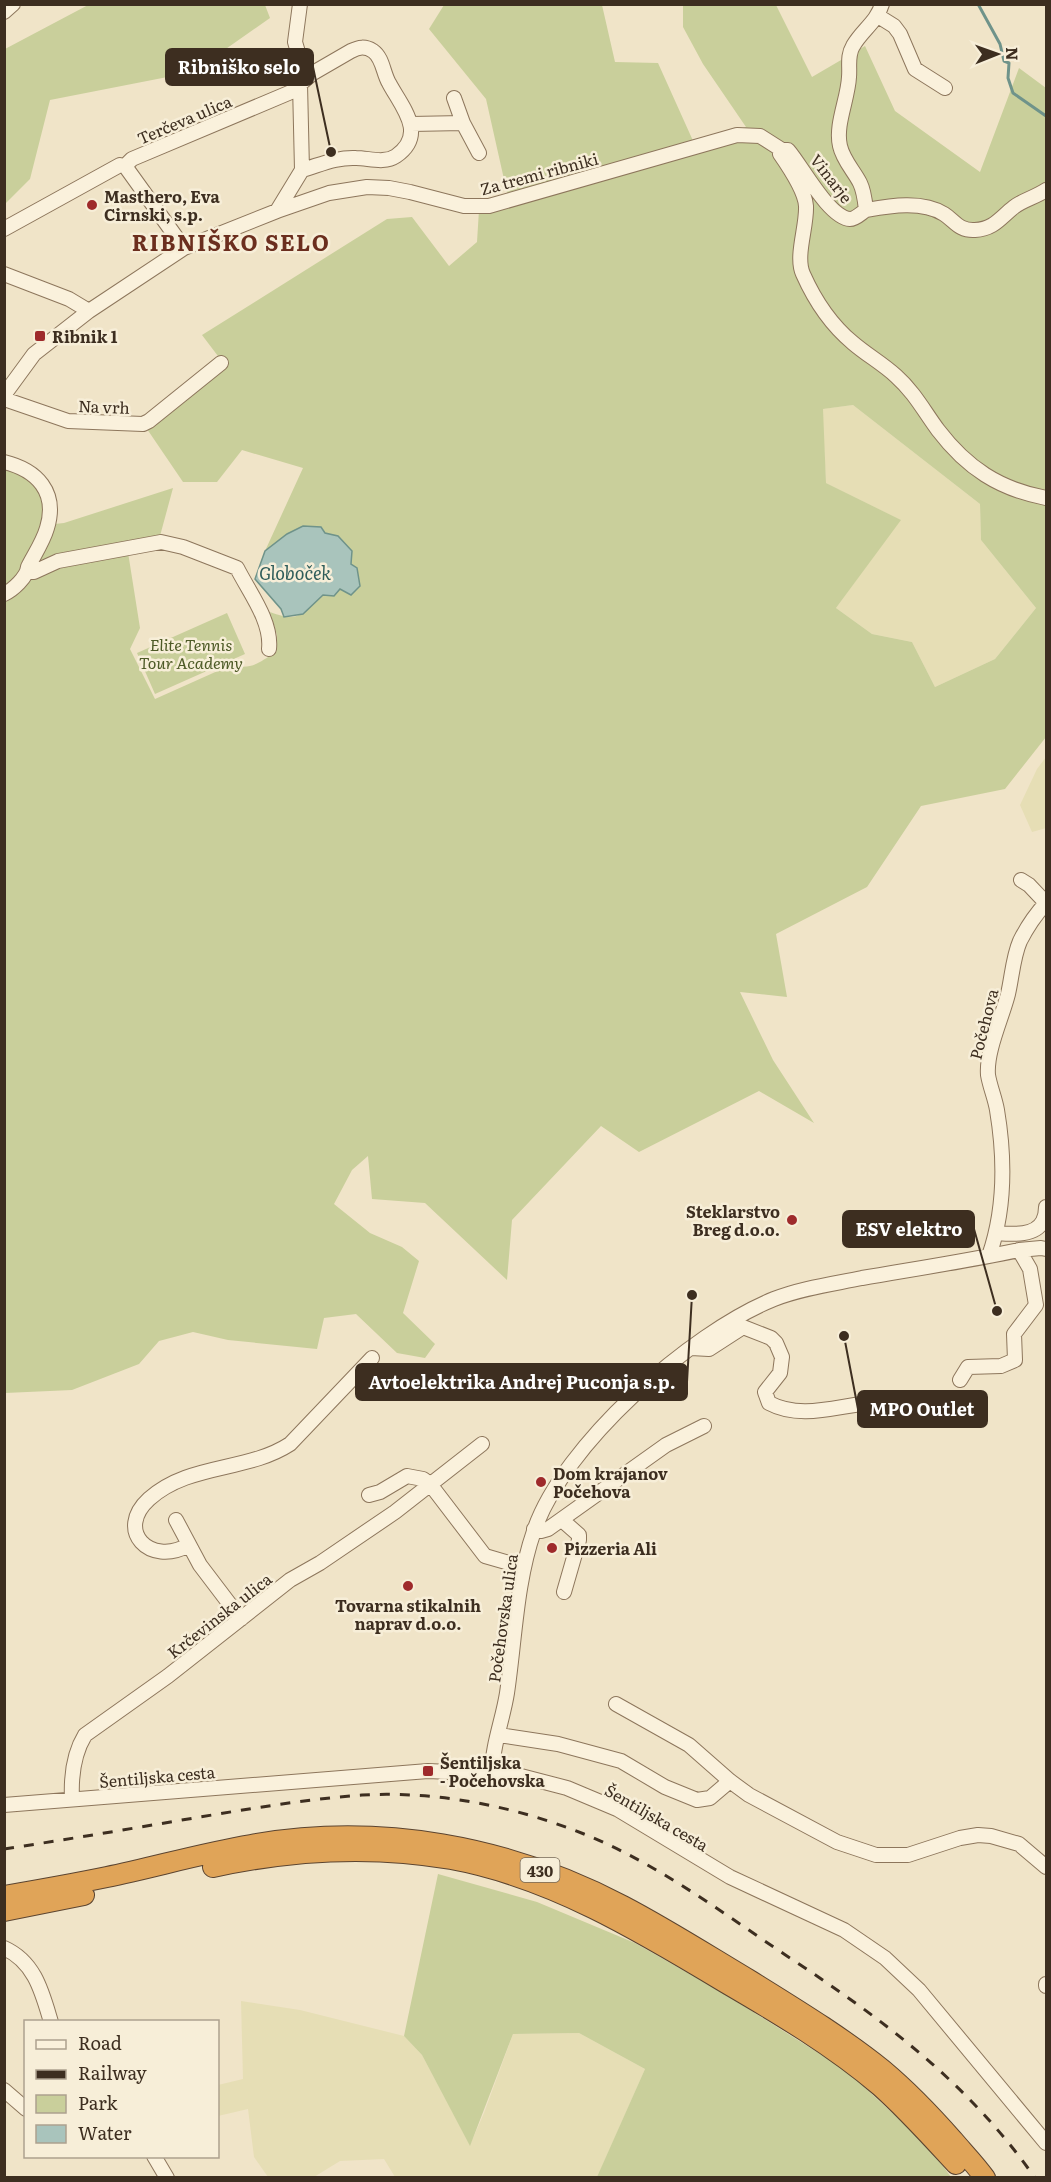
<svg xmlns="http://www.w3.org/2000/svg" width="1051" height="2182" viewBox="0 0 1051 2182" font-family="Literata,serif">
	<rect width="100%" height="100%" fill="#f0e4c8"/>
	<!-- farmland -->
	<path fill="#e6deb5" d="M853,405L980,504L981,540L1036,608L995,659L935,687L912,642L872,634L836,608L900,520L826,483L822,409Z
		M1046,757V828L1032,832L1020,805L1037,769Z
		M241,2001L300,2010L404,2036L422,2055L470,2145L484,2113L513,2034L579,2033L645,2069L597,2178L395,2177L384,2159L340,2161L314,2177H268L254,2157L248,2109L218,2116V2085L243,2079Z"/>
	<!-- green -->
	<path fill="#c9cf9b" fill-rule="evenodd" d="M90,4L265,5L270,18L193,72L50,100L30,179L5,204V49Z
		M444,5H602L615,62L658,63L694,143L746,127L703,64L683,27V5H776L812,77L865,46L895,111L980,172L1019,68L1046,88V737L1005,789L921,806L867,887L776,934L787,997L740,992L773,1060L814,1123L759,1091L639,1152L601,1126L512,1220L507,1280L425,1203L372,1199L368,1156L352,1170L334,1204L370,1233L402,1247L419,1261L403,1313L435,1344L425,1358L397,1353L356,1314L324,1318L317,1349L228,1340L193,1332L159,1341L139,1364L72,1390L5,1393V468L27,474L43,496L45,525L64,523L173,488L160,536L127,546L140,628L130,649L155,699L231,665C252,670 258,663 276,652L277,635L270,612C302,624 300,612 322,596C327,593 334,591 340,589L351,595L360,587L357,568L287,534L265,551L303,468L242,450L217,482H183L147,429L224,364L202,335L387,219L412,217L449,266L477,242L479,210L510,206L486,99L429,29ZM853,405L980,504L981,540L1036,608L995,659L935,687L912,642L872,634L836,608L901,520L826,483L823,409Z
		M227,613L245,654L155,694L137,653Z
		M438,1874L537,1902L635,1943L720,1991L847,2071L929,2147L951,2177H597L645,2069L579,2033L513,2034L470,2146L422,2055L404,2036Z"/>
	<!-- water -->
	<path fill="#a9c4bc" stroke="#6f938a" stroke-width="1.5" d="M303,526L321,527L325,533L338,536L352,551L351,564L357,568L360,586L351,595L340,589L334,596L323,595L303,614L284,617L281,609L255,579L265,551L287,534Z"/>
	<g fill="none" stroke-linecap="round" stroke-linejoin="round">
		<!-- stream -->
		<path stroke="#6f938a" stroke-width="3" d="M978,4L1000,44L1004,61L1009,63L1008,78L1013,93L1046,116"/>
		<!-- minor casing -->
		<g stroke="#8d765c" stroke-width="16">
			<path id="minor" d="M4,12L13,4
				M878,16L894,26L900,34L915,69L945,88
				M454,98L463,123
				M411,124L463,123L479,153
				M782,150L780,154C789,167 805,190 806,206C807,227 795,256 803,274C815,301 830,324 853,343C867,355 883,364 896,376C914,392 924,411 938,430C967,468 999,489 1046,498
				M125,166L184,248
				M866,210C889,206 922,200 944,214C955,221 959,231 975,230C994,229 1000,218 1014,207C1023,200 1036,197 1046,190
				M277,211L302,170L300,84L303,69L295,42L300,4
				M4,229L120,165L125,166L132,159L291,92L313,73L351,51C359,47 365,46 373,51C383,58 383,73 389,83C401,106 428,134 396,156C384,164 369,158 356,158C336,157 320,165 302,170
				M4,274L69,299L89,311
				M4,395L34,354L89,311L184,248L277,211L329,193L367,187L389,188L410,192L464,206H489L737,135L760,136L782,150H788C802,166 829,218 850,219C856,219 861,213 866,210C865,201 864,191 860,183C854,171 843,160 840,146C835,125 848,99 849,77C850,66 847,56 853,46C862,30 877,22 882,4
				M4,399L68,421L143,424L149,421L221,363
				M4,462C37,470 58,492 47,528C43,542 34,555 28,567C27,577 13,590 4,594
				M28,572H34L58,561L161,542L183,547L237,568C249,592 272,621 269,649
				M1021,880L1029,885L1046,903
				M996,1233C1010,1234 1035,1237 1043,1221C1045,1217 1046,1211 1046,1207
				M989,1256C1005,1210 1005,1158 997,1110C995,1098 990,1087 988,1075C986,1051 1002,1018 1008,994C1012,977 1013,957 1020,941C1027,927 1036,914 1046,903
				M691,1348L709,1349L743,1327L771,1338L776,1343L782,1357L780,1373L765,1392L769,1403C812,1426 863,1392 908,1405
				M960,1380L968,1367L1001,1366L1015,1360L1014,1334L1036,1305L1030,1269L1019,1250
				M369,1495L380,1492L407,1476L423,1479L430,1484L485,1556L523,1567
				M176,1520L200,1565L241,1619
				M562,1520L579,1535V1540L564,1592
				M534,1529L541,1531L548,1529L666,1445L704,1426
				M189,1545C149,1567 115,1530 149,1499C189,1463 247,1472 290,1444L372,1358
				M616,1704L689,1745L730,1781L749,1795L837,1842L876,1855H908L960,1838L978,1835L991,1836L1019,1844L1046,1867
				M499,1735L558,1744L621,1761L665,1787L697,1800L710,1798L730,1781
				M492,1773C492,1746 503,1719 507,1693C515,1639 516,1583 534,1531C563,1445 690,1333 774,1299C802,1288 833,1284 862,1278C914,1269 967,1261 1019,1250L1041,1248L1046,1249
				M72,1799C71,1778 74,1753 85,1735L168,1676L290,1580L320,1563L395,1512L482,1444
				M4,1805L428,1771L517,1775L567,1788L617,1809L730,1877L844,1930L885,1958L919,1990L1046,2143
				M4,1948C35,1962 42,1992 51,2022
				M1046,1986V1984
				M4,2090L26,2109
				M154,2156L167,2178"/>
		</g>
		<!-- highway casing -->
		<g stroke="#5b4430" stroke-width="22">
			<path id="highway" d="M213,1867C291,1850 371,1845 451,1859C550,1877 640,1931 726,1983C779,2014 833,2046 880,2086C907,2110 931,2137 956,2164
				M4,1896C39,1890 73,1884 107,1877C155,1867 203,1853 251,1845C379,1822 509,1846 623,1906C667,1929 709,1956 751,1981C796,2009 842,2037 883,2070C908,2091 931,2115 953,2140C963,2152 975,2164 985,2178
				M4,1911L84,1895"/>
		</g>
		<!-- minor -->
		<use href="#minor" stroke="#faf1dc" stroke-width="14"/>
		<!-- highway -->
		<use href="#highway" stroke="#e0a458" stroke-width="20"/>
		<!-- rail -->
		<path stroke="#3d2e20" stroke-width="3" stroke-dasharray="10 10" stroke-linecap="butt" d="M4,1849C70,1839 135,1828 200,1817C254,1808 308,1799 362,1795C438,1791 514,1806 584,1834C656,1863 720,1911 784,1954C881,2018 968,2082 1035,2178"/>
	</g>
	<!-- markers -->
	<g fill="#9e2a2b" stroke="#f7eed8" stroke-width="2">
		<circle cx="92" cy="205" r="6"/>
		<rect x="34" y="330" width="12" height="12" rx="3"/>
		<circle cx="792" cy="1220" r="6"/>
		<circle cx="541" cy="1482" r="6"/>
		<circle cx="552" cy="1548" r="6"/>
		<circle cx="408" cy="1586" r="6"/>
		<rect x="422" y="1765" width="12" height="12" rx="3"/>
	</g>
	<g text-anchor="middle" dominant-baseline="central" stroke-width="5" stroke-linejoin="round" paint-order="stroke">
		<!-- shield labels -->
		<rect fill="#f7eed8" stroke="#756857" stroke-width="1.5" x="520.5" y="1858" width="39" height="24" rx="4.5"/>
		<g font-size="15" font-weight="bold" fill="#3d2e20">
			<text x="540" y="1870">430</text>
		</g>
		<!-- street labels -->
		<g font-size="16" fill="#3d2e20" stroke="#f7eed8">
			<text transform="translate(184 119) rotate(-23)">Terčeva ulica</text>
			<text transform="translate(539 173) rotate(-15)">Za tremi ribniki</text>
			<text transform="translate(832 178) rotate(52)">Vinarje</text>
			<text transform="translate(104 406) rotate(2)">Na vrh</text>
			<text transform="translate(983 1024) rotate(-76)">Počehova</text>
			<text transform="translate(219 1615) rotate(-38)">Krčevinska ulica</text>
			<text transform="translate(502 1618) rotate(-82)">Počehovska ulica</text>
			<text transform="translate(157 1776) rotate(-5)">Šentiljska cesta</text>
			<text transform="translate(657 1817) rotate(30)">Šentiljska cesta</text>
		</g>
		<!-- poi labels -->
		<g font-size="16" font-weight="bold" fill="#3d2e20" stroke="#f7eed8" text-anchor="start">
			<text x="104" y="196">Masthero, Eva<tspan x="104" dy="18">Cirnski, s.p.</tspan></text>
			<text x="52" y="336">Ribnik 1</text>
			<text x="780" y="1211" text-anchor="end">Steklarstvo<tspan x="780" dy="18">Breg d.o.o.</tspan></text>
			<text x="553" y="1473">Dom krajanov<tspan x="553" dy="18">Počehova</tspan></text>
			<text x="564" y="1548">Pizzeria Ali</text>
			<text x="408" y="1605" text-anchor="middle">Tovarna stikalnih<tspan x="408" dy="18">naprav d.o.o.</tspan></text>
			<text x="440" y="1762">Šentiljska<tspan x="440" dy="18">- Počehovska</tspan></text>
		</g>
		<!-- park labels -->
		<g font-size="16" font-style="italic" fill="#4d5a26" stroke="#f7eed8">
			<text x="191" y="644">Elite Tennis<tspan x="191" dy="18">Tour Academy</tspan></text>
		</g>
		<!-- water labels -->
		<g font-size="18" font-style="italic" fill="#2f5d5a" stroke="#f7eed8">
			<text x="295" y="572">Globoček</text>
		</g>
		<!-- district labels -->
		<g font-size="22" font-weight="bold" letter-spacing="1.5" fill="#6b2e1e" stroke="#f7eed8">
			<text x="231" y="241">RIBNIŠKO SELO</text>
		</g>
	</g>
	<!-- callouts -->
	<path fill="none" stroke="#3d2e20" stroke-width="2" d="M331 152L313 67M997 1311L974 1229M692 1295L687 1382M844 1336L858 1409"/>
	<g fill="#3d2e20" stroke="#f7eed8" stroke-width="2">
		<circle cx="331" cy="152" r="6"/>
		<circle cx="997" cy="1311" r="6"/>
		<circle cx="692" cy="1295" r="6"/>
		<circle cx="844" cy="1336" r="6"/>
	</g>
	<g fill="#3d2e20" stroke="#3d2e20" stroke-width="2">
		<rect x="166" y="49" width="147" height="36" rx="6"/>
		<rect x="843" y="1211" width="131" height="36" rx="6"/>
		<rect x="356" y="1364" width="331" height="36" rx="6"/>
		<rect x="858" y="1391" width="129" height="36" rx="6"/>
	</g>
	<g font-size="18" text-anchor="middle" font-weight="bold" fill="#fff">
		<text x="239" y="74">Ribniško selo</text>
		<text x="909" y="1236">ESV elektro</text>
		<text x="522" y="1389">Avtoelektrika Andrej Puconja s.p.</text>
		<text x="922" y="1416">MPO Outlet</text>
	</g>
	<!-- border -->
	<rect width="1051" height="2182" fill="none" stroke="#3d2e20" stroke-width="12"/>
	<!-- legend -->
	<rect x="24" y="2020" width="195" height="138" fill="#f7eed8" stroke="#ada18e" stroke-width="1.5"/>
	<rect x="36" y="2040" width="30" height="9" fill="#faf1dc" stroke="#ada18e" stroke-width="1.5"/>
	<text x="78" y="2050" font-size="18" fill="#3d2e20">Road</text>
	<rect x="36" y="2070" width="30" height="9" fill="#3d2e20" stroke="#ada18e" stroke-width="1.5"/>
	<text x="78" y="2080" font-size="18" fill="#3d2e20">Railway</text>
	<rect x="36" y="2095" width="30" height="18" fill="#c9cf9b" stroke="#ada18e" stroke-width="1.5"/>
	<text x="78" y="2110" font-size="18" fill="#3d2e20">Park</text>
	<rect x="36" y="2125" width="30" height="18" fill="#a9c4bc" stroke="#ada18e" stroke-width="1.5"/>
	<text x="78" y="2140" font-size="18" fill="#3d2e20">Water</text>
	<!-- north arrow -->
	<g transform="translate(997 54) rotate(89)" stroke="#f7eed8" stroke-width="4.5" paint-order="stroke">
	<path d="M0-4.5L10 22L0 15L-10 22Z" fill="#3d2e20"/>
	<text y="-9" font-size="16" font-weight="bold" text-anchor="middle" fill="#3d2e20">N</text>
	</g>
</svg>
